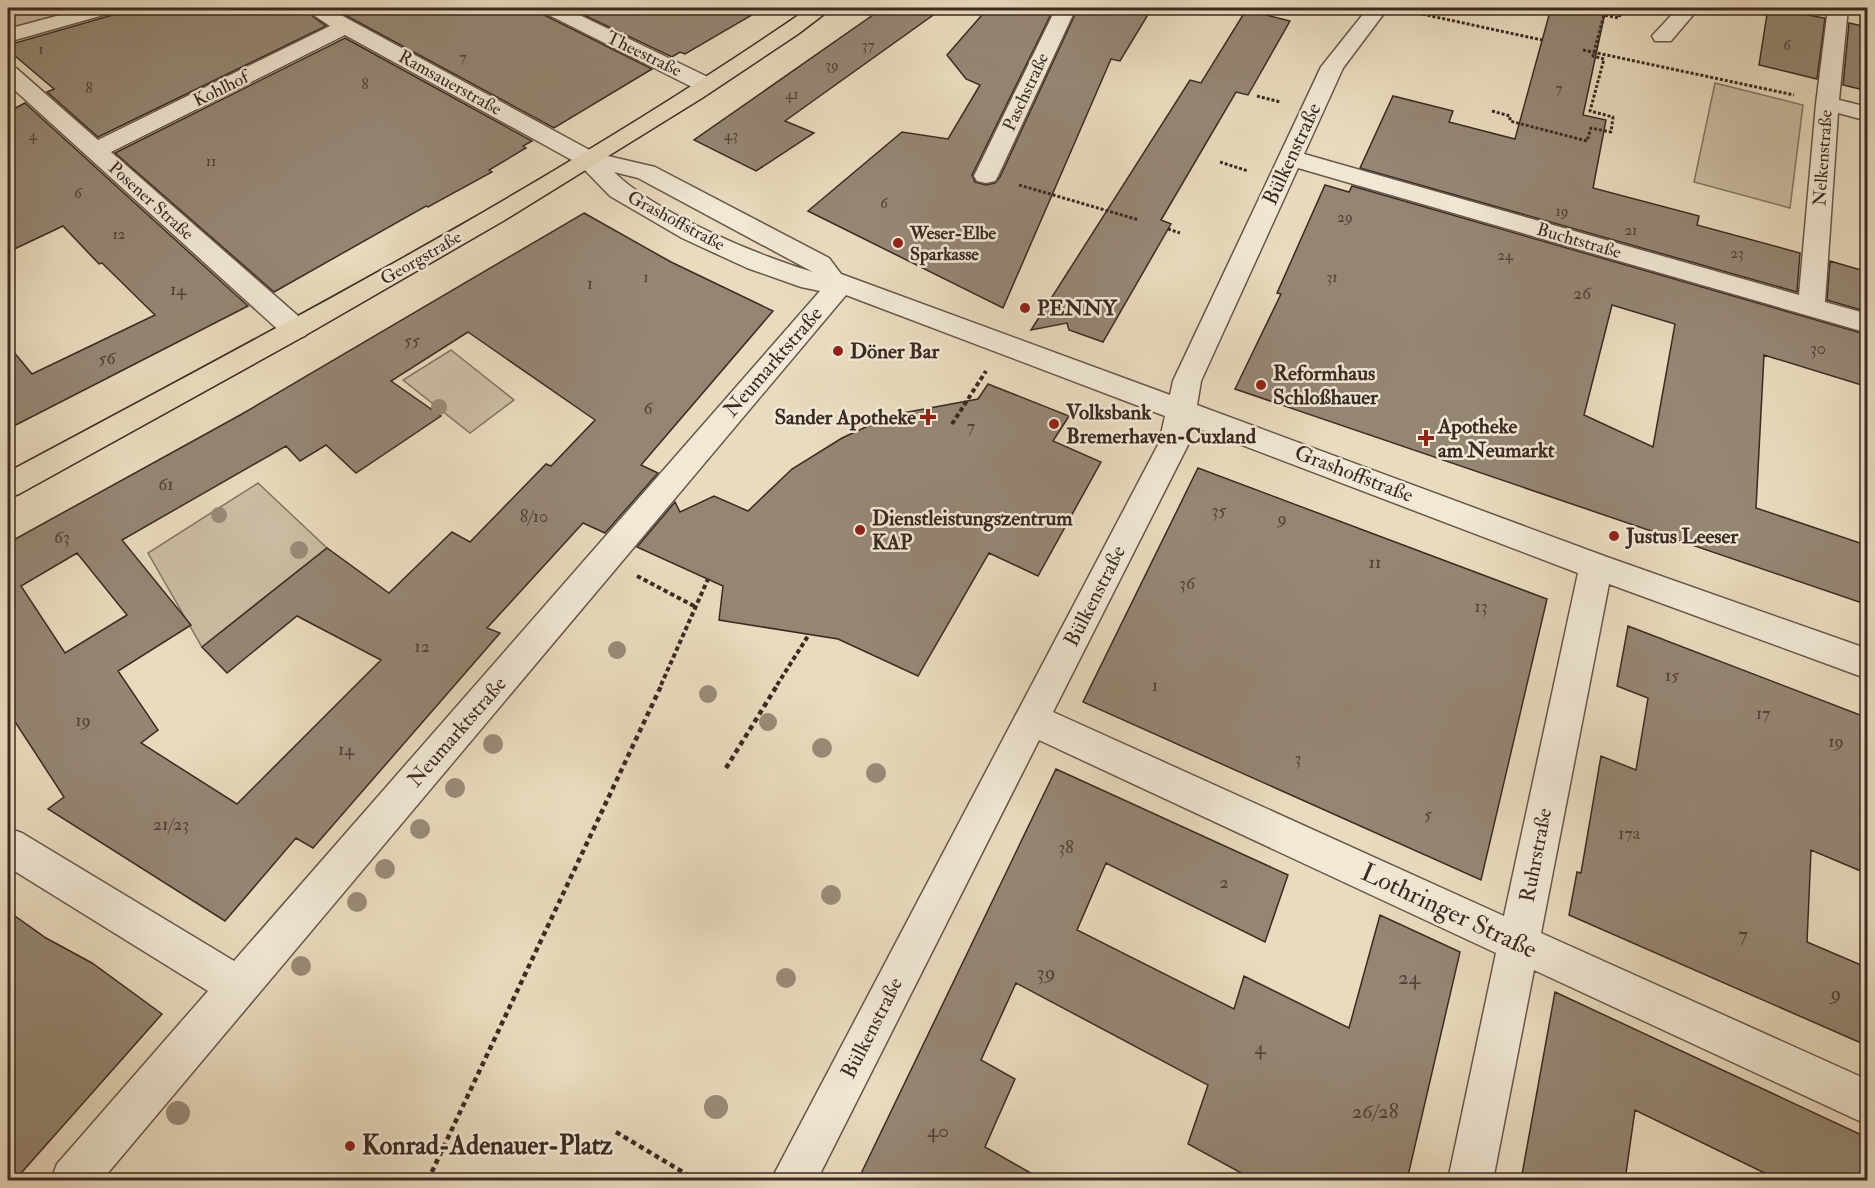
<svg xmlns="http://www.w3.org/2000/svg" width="1875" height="1188" viewBox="0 0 1875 1188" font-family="'IM FELL Double Pica',serif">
	<rect width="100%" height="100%" fill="#e9dbbe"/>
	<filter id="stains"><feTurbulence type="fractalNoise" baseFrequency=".00333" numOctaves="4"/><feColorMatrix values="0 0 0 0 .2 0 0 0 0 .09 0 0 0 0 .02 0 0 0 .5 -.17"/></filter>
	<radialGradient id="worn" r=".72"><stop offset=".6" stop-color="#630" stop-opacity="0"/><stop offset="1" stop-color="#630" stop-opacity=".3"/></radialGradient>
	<!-- green -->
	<path fill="#cbbda4" stroke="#837464" stroke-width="1.5" d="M8,8H87L8,30Z
		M1715,83L1803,105L1790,208L1694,182Z
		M451,350L514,400L470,433L403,380Z
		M258,483L327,548L202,647L148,553Z"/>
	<!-- building -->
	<path fill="#958674" stroke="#3b2a23" stroke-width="1.5" fill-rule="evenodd" d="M137,8H301L326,26L98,137L47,92L54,89L8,50V45Z
		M332,8H538L542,14L652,69L554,128Z
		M569,8H764L685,54L680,52L672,57Z
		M883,8H943L785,121L814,133L756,171L694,140Z
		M988,8H1054L972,175L975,182L986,185L995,183L1000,177L1078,8H1152L1120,61L1111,59L1003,308L808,211L902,132L948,139L980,85L966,79L947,55Z
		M1551,8H1606L1583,115L1606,120L1593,188L1699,216L1697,225L1800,253L1797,292L1360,168L1393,96L1453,111L1449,122L1515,139Z
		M1768,8L1825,18L1817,79L1759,65Z
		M1246,10L1290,21L1248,95L1236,92L1161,220L1171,224L1103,342L1069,330L1067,323L1031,330L1190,80L1201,83Z
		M1849,23L1868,27V91L1843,85Z
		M345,38L532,141L523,146L526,148L489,170L492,172L428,207L426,206L274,292L115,153Z
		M25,103L248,306L8,429V345L32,374L155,315L102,263L99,264L63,226L8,252V112Z
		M1325,185L1349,192L1352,186L1868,335V387L1764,355L1756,508L1863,544L1862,603L1235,389L1281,294L1277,293ZM1612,305L1675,324L1653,447L1584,415Z
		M584,213L671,262L773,311L641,465L658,473L605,533L583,523L487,628L500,633L313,848L296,838L225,921L48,809L64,797L8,711V543L242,414ZM468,332L595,420L551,466L546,464L470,542L452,532L389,593L327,548L202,647L227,673L297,616L381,660L237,804L141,743L158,730L118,671L191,625L122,540L286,446L300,461L326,445L356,473L441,416L391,381ZM77,553L127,615L65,653L21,586Z
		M1830,261L1868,272V312L1827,300Z
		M988,384L1069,416L1053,441L1101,462L1038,576L989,553L918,676L838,639L719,620L723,586L637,547L675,502L680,512L714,496L748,511L792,469L842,438L892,415L978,399Z
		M1198,468L1547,599L1481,880L1083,702Z
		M1628,626L1868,718V874L1811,850L1807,942L1868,968V1046L1569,915L1577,872L1581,873L1601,756L1636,770L1648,698L1617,686Z
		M1056,769L1288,875L1265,942L1106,863L1077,930L1234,1009L1244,976L1349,1028L1380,915L1460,952L1407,1180H1254L1188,1144L1208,1085L1016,983L981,1060L1015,1079L985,1147L1043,1180H858Z
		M8,911L46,938L92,963L162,1014L15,1180H8Z
		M1555,992L1868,1138V1180H1779L1635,1110L1625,1180H1521Z"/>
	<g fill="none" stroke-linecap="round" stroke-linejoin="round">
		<!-- minor casing -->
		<g stroke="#66564a" stroke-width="3">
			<path id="minor" d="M86,8H117L114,12L8,42V29Z
				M303,8H328L595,153L655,167L829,258L841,274L1170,395L1173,381L1321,67L1368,8H1388L1343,68L1304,154L1799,295L1816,104L1828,8H1848L1839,100L1868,107V121L1838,113L1825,302L1868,314V333L1298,168L1201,381L1197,405L1607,557L1868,649V679L1609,584L1541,933L1868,1080V1125L1534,970L1493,1180H1448L1496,953L1039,740L817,1180H771L1159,443L1165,416L846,295L102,1180H51L57,1164L208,991L8,867V828L22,833L234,961L820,291L801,287L747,268L682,238L610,196L579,164L345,35L111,152L305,322L309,329L305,336L295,339L285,336L8,84V66L16,68L98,140L330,26ZM614,172L638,178L813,272C757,255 655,213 614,172ZM1192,426L1578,573L1504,916L1053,712L1189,443Z
				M540,8H565L714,80L717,85L714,90H698L543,12Z
				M1056,8H1076L998,176L995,181L986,183L977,181L974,176Z
				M1678,8H1699L1671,41H1655L1652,36Z"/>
		</g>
		<!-- major casing -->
		<g stroke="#3b2a23" stroke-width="3">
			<path id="major" d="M809,8H832L798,34L702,98L503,221L297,340L19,494L8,498V472C279,327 555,183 809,8Z"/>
		</g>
		<!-- path-far2 -->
		<path stroke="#3b2a23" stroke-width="3" stroke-dasharray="3 2" stroke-linecap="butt" d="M1408,11L1542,40
			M1583,50L1794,95
			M1257,96L1280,102
			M1492,111L1510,116V121L1587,141L1591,128L1611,132L1613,117L1590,111L1604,59L1593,56L1604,15L1619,18L1622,8
			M1220,162L1248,171
			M1019,185L1139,220
			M1168,229L1180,233"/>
		<!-- path-far1 -->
		<path stroke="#3b2a23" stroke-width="4" stroke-dasharray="4.5 3" stroke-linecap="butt" d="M952,424L986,371
			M637,576L696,607
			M661,685L708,579
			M777,685L808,636"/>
		<!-- path -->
		<path stroke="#3b2a23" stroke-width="4.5" stroke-dasharray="5 4" stroke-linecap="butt" d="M726,768L778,684
			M616,1132L696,1180
			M428,1180L662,684"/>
		<!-- minor -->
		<use href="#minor" fill="#f1e8d5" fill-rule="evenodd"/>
		<!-- major -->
		<use href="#major" fill="#e9dbbe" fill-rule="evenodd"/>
	</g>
	<!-- trees -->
	<g fill="#998a77">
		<circle cx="439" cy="407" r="8"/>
		<circle cx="219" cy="515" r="8"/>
		<circle cx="299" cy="550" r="9"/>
		<circle cx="617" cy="650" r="9"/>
		<circle cx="708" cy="694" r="9"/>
		<circle cx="768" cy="722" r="9"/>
		<circle cx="493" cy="744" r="10"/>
		<circle cx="822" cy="748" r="10"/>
		<circle cx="876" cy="773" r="10"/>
		<circle cx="455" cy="788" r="10"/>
		<circle cx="420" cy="829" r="10"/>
		<circle cx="385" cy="869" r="10"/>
		<circle cx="831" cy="895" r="10"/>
		<circle cx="357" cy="902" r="10"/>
		<circle cx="301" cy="966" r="10"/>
		<circle cx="786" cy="978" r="10"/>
		<circle cx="716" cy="1107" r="12"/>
		<circle cx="178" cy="1113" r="12"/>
	</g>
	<!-- markers -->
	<g fill="#8f2418" stroke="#f1e8d5" stroke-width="2">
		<circle cx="898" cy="243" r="6"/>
		<circle cx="1025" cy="308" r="6"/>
		<circle cx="838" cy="351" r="6"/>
		<circle cx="1261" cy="385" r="6"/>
		<path d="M925 408h6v6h6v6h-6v6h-6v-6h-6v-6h6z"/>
		<circle cx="1054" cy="424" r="6"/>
		<path d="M1423 429h6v6h6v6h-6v6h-6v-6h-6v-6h6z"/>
		<circle cx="860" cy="530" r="6"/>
		<circle cx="1614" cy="536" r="6"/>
		<circle cx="350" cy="1146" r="6"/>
	</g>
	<g text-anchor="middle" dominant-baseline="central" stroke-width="5" stroke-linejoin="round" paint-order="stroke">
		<!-- far-number labels -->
		<g font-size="15" fill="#524137">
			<text x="868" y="45">37</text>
			<text x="1787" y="45">6</text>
			<text x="41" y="49">1</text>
			<text x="463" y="57">7</text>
			<text x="832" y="65">39</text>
			<text x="365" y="84">8</text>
			<text x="89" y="88">8</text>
			<text x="1559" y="88">7</text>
			<text x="792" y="94">41</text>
			<text x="33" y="135">4</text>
			<text x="731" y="135">43</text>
			<text x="211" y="161">11</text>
			<text x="78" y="193">6</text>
			<text x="884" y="203">6</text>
			<text x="1562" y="211">19</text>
			<text x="1345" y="217">29</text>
			<text x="1631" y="230">21</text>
			<text x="119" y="234">12</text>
			<text x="1737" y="253">23</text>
			<text x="1505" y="255">24</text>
			<text x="646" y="277">1</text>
			<text x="1332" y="277">31</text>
		</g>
		<!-- far-street labels -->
		<g font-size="18" fill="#3b2a23" stroke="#f1e8d5">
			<text transform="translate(644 54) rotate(26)">Theestraße</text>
			<text transform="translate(450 83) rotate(29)">Ramsauerstraße</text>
			<text transform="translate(221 89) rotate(-26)">Kohlhof</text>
			<text transform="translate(1026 92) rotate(-65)">Paschstraße</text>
			<text transform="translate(1823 158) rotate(-86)">Nelkenstraße</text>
			<text transform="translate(151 201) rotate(42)">Posener Straße</text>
			<text transform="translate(676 221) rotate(28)">Grashoffstraße</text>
			<text transform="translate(1579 241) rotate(16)">Buchtstraße</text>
			<text transform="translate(421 258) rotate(-30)">Georgstraße</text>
		</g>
		<!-- far-poi labels -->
		<g font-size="18" font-weight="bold" fill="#3b2a23" stroke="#f1e8d5" text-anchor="start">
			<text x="910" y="233">Weser-Elbe<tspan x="910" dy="21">Sparkasse</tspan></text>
		</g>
		<!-- number labels -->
		<g font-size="18" fill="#524137">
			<text x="590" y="283">1</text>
			<text x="178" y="289">14</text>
			<text x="1582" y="293">26</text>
			<text x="412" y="340">55</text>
			<text x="1818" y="348">30</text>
			<text x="107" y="358">56</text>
			<text x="648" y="408">6</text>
			<text x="971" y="426">7</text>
			<text x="166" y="484">61</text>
			<text x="1219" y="510">35</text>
			<text x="534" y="516">8/10</text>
			<text x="1282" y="518">9</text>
			<text x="62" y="537">63</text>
			<text x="1375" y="562">11</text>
			<text x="1187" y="583">36</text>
			<text x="1481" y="606">13</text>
			<text x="422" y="646">12</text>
			<text x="1672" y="675">15</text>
			<text x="1155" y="685">1</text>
			<text x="1763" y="713">17</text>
			<text x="83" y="720">19</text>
			<text x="1836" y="741">19</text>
			<text x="346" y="749">14</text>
			<text x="1298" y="758">3</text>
			<text x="1428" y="814">5</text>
			<text x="171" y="824">21/23</text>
			<text x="1629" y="833">17a</text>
			<text x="1066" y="847">38</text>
			<text x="1224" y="882">2</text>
		</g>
		<!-- street labels -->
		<g font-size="21" fill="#3b2a23" stroke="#f1e8d5">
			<text transform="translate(1292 154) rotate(-65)">Bülkenstraße</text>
			<text transform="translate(773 362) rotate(-49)">Neumarktstraße</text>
			<text transform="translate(1354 474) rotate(21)">Grashoffstraße</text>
			<text transform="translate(1095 596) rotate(-63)">Bülkenstraße</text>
			<text transform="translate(457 732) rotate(-49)">Neumarktstraße</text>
			<text transform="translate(1536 855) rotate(-79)">Ruhrstraße</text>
			<text transform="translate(872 1028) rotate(-63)">Bülkenstraße</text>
		</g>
		<!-- poi labels -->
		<g font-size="21" font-weight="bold" fill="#3b2a23" stroke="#f1e8d5" text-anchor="start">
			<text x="1037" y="308">PENNY</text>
			<text x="850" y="351">Döner Bar</text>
			<text x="1273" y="373">Reformhaus<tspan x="1273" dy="24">Schloßhauer</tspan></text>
			<text x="1066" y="412">Volksbank<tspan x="1066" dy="24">Bremerhaven-Cuxland</tspan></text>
			<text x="916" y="417" text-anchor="end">Sander Apotheke</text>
			<text x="1438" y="426">Apotheke<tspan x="1438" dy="24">am Neumarkt</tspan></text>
			<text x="872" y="518">Dienstleistungszentrum<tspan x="872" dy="24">KAP</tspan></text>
			<text x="1626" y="536">Justus Leeser</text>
		</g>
		<!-- near-number labels -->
		<g font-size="21" fill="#524137">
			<text x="1743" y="934">7</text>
			<text x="1046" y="972">39</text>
			<text x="1409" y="977">24</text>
			<text x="1836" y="993">9</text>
			<text x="1260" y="1047">4</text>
			<text x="1375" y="1111">26/28</text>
			<text x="938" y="1130">40</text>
		</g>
		<!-- near-street labels -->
		<g font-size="26" fill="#3b2a23" stroke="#f1e8d5">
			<text transform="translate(1449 911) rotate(25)">Lothringer Straße</text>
		</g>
		<!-- near-poi labels -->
		<g font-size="26" font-weight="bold" fill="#3b2a23" stroke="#f1e8d5" text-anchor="start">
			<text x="362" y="1146">Konrad-Adenauer-Platz</text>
		</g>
	</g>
	<!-- margin -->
	<rect width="1875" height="1188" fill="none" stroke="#e9dbbe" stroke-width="30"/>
	<rect x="9" y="9" width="1857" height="1170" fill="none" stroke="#3b2a23" stroke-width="3"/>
	<rect x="15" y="15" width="1845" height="1158" fill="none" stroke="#3b2a23" stroke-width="1.5"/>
	<rect width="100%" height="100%" filter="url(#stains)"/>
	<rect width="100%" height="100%" fill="url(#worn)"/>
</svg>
